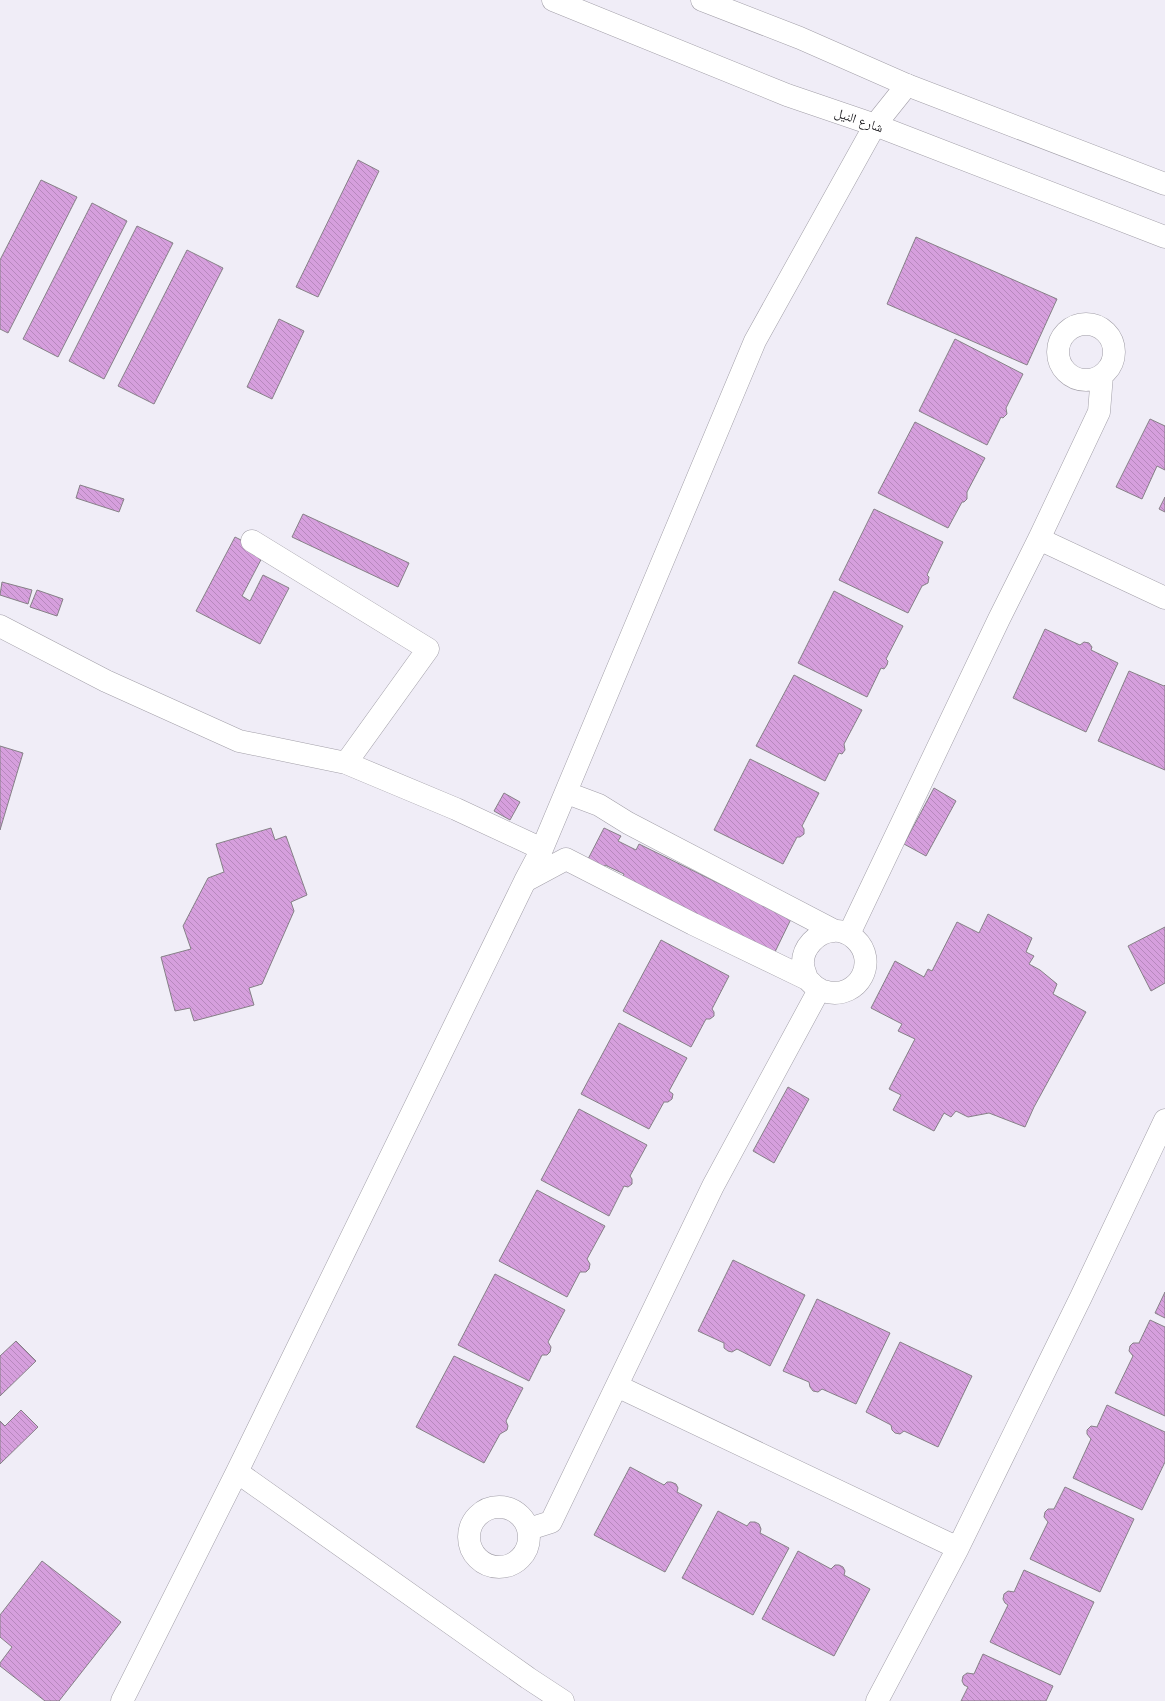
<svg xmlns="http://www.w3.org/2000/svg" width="1165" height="1701" viewBox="0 0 1165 1701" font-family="Helvetica,'Noto Naskh Arabic',sans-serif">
	<defs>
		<pattern id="building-back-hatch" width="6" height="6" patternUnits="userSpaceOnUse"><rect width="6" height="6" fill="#d69fdd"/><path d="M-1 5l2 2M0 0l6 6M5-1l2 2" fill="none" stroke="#b788bd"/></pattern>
	</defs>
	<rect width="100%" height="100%" fill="#f0edf7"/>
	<!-- building -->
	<path fill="url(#building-back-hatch)" stroke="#868087" d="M358,160L379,171L318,297L296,287Z
		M41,180L77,197L8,333L0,329V260Z
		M92,203L127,221L58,357L23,339Z
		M137,226L173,243L104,379L69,361Z
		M916,237L1057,299L1027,365L887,304Z
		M187,250L223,268L154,404L118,386Z
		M279,319L304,331L272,399L247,387Z
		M955,339L1023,374L1006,408L1007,414L1003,418L1001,417L987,445L919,411Z
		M1150,419L1165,426V470L1157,466L1142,499L1116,487Z
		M915,422L985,458L967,492V499L964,502H962L948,528L878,493Z
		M80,485L124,499L119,512L76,498Z
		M1165,497V512L1159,509Z
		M874,509L943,542L927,575L929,577L928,583L922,586L908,613L839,580Z
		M303,514L409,563L398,587L292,537Z
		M235,537L265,552L242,596L250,601L263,575L289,588L260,644L196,611Z
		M2,582L32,590L28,604L0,595Z
		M37,590L63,599L57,616L30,607Z
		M834,591L903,626L886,659L888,661L887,665L884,669L881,668L867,697L798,663Z
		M1045,629L1080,645L1084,642L1089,643L1092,647L1091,650L1118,663L1086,732L1013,698Z
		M1129,671L1164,686L1165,685V770L1098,741Z
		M794,675L862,710L844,744L845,750L842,754L839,753L825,781L756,746Z
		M0,746L23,753L0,830Z
		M750,759L819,793L802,826L804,829V834L800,837H797L783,864L714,830Z
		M934,788L956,801L926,856L904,844Z
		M504,793L520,802L510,820L494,811Z
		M271,828L275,840L286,836L307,895L291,902L294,911L262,984L249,988L254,1005L194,1021L190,1008L175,1011L161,957L191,949L183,926L208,878L224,872L216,844Z
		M604,828L621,836L618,841L636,850L639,844L791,919L774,954L622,880L624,874L605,865L603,869L587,861Z
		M988,914L1032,938L1026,952L1034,956L1029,964L1040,970L1057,984L1053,994L1086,1012L1034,1107L1025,1127L989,1113L968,1117L956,1111L951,1117L944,1113L934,1131L893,1110L901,1095L889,1089L915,1039L898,1031L902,1024L871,1008L895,961L924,977L928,969L932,971L957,922L979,933Z
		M1165,927V983L1151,991L1128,946Z
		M661,940L729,976L712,1009L714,1012V1016L710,1019H706L691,1047L623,1011Z
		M619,1023L687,1058L669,1091L673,1094L672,1099L668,1102H664L649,1129L581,1094Z
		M788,1087L809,1099L774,1163L753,1151Z
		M579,1109L647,1145L630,1176L632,1179V1184L628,1187L624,1186L609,1216L541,1180Z
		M537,1190L605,1226L587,1259L590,1264L589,1269L586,1272H580L567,1297L499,1261Z
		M733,1260L805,1295L770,1366L737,1349L732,1352L728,1351L724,1348V1343L698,1331Z
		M495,1274L565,1310L548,1342L551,1347L550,1352L547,1355H542L529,1381L458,1345Z
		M1165,1292V1318L1155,1313Z
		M817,1299L890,1333L856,1404L822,1389L818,1392L813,1391L810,1387L809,1382L783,1371Z
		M1150,1320L1165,1327V1416L1115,1393L1133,1356L1129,1351L1130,1346L1133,1343H1139Z
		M16,1341L36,1361L0,1396V1356Z
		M900,1342L972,1376L938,1447L904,1431L900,1434L895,1433L892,1430L891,1425L866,1412Z
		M454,1356L523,1388L506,1421L508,1426L507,1430L500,1434L484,1463L416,1427Z
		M1107,1405L1165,1432V1462L1142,1510L1073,1478L1091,1439L1087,1434V1430L1091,1426L1097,1427Z
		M21,1410L38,1427L0,1464V1421L5,1426Z
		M630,1467L664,1485L667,1482H671L676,1484L678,1488L677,1492L702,1505L665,1572L594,1535Z
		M1065,1487L1134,1519L1100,1592L1030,1559L1048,1522L1044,1517L1045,1512L1048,1509H1054Z
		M718,1511L747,1526L750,1522H755L759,1524L761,1529L760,1533L789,1548L753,1615L682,1578Z
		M798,1551L831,1569L835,1565H839L843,1567L845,1571L844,1575L870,1589L834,1656L762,1619Z
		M42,1561L121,1622L59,1701H45L0,1666V1663L12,1647L0,1637V1615Z
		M1024,1570L1094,1602L1060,1675L990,1642L1008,1605L1005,1603L1003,1599L1004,1594L1008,1591L1014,1592Z
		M983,1654L1053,1686L1046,1701H961L968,1687L964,1685L962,1681L963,1676L967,1673L974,1674Z"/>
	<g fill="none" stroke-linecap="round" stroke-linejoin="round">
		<!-- minor casing -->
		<g stroke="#a29fa8" stroke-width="23">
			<path id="minor" d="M1058 352a28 28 0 1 1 56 0a28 28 0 1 1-56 0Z
				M1039,539L1165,598
				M252,541L428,649L346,763
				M0,626L106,681L239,741L346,763L456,809L542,849
				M567,793L599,805L628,823L833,930
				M525,881L566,859L693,924L807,979C811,982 814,987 819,989C821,991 824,991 827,992C859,999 879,961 855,939C850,934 841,930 833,931C817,932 802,948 803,964C803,969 806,974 807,979
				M849,934L999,619L1039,539L1099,412L1102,375
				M617,1386L958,1548
				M237,1472L528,1678L563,1701
				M469 1537a30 30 0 1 1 60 0a30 30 0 1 1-60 0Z
				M529,1529L551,1522L713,1186L819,990
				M122,1701L237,1472L525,881L542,849L755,341L875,125L907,85
				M877,1701L958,1548L1081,1297L1165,1120"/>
		</g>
		<!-- major casing -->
		<g stroke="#a29fa8" stroke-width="23">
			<path id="major" d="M553,0L787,95L875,125L1165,237
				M702,0L800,38L907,85L1165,184"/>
		</g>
		<!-- minor -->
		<use href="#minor" stroke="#fff" stroke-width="22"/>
		<!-- major -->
		<use href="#major" stroke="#fff" stroke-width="22"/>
	</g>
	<g text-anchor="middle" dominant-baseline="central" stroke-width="4" stroke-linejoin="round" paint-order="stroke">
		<!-- street labels -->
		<g font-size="13" fill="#1d1c20" stroke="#fff">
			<text transform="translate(859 120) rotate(19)">شارع النيل</text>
		</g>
	</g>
</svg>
